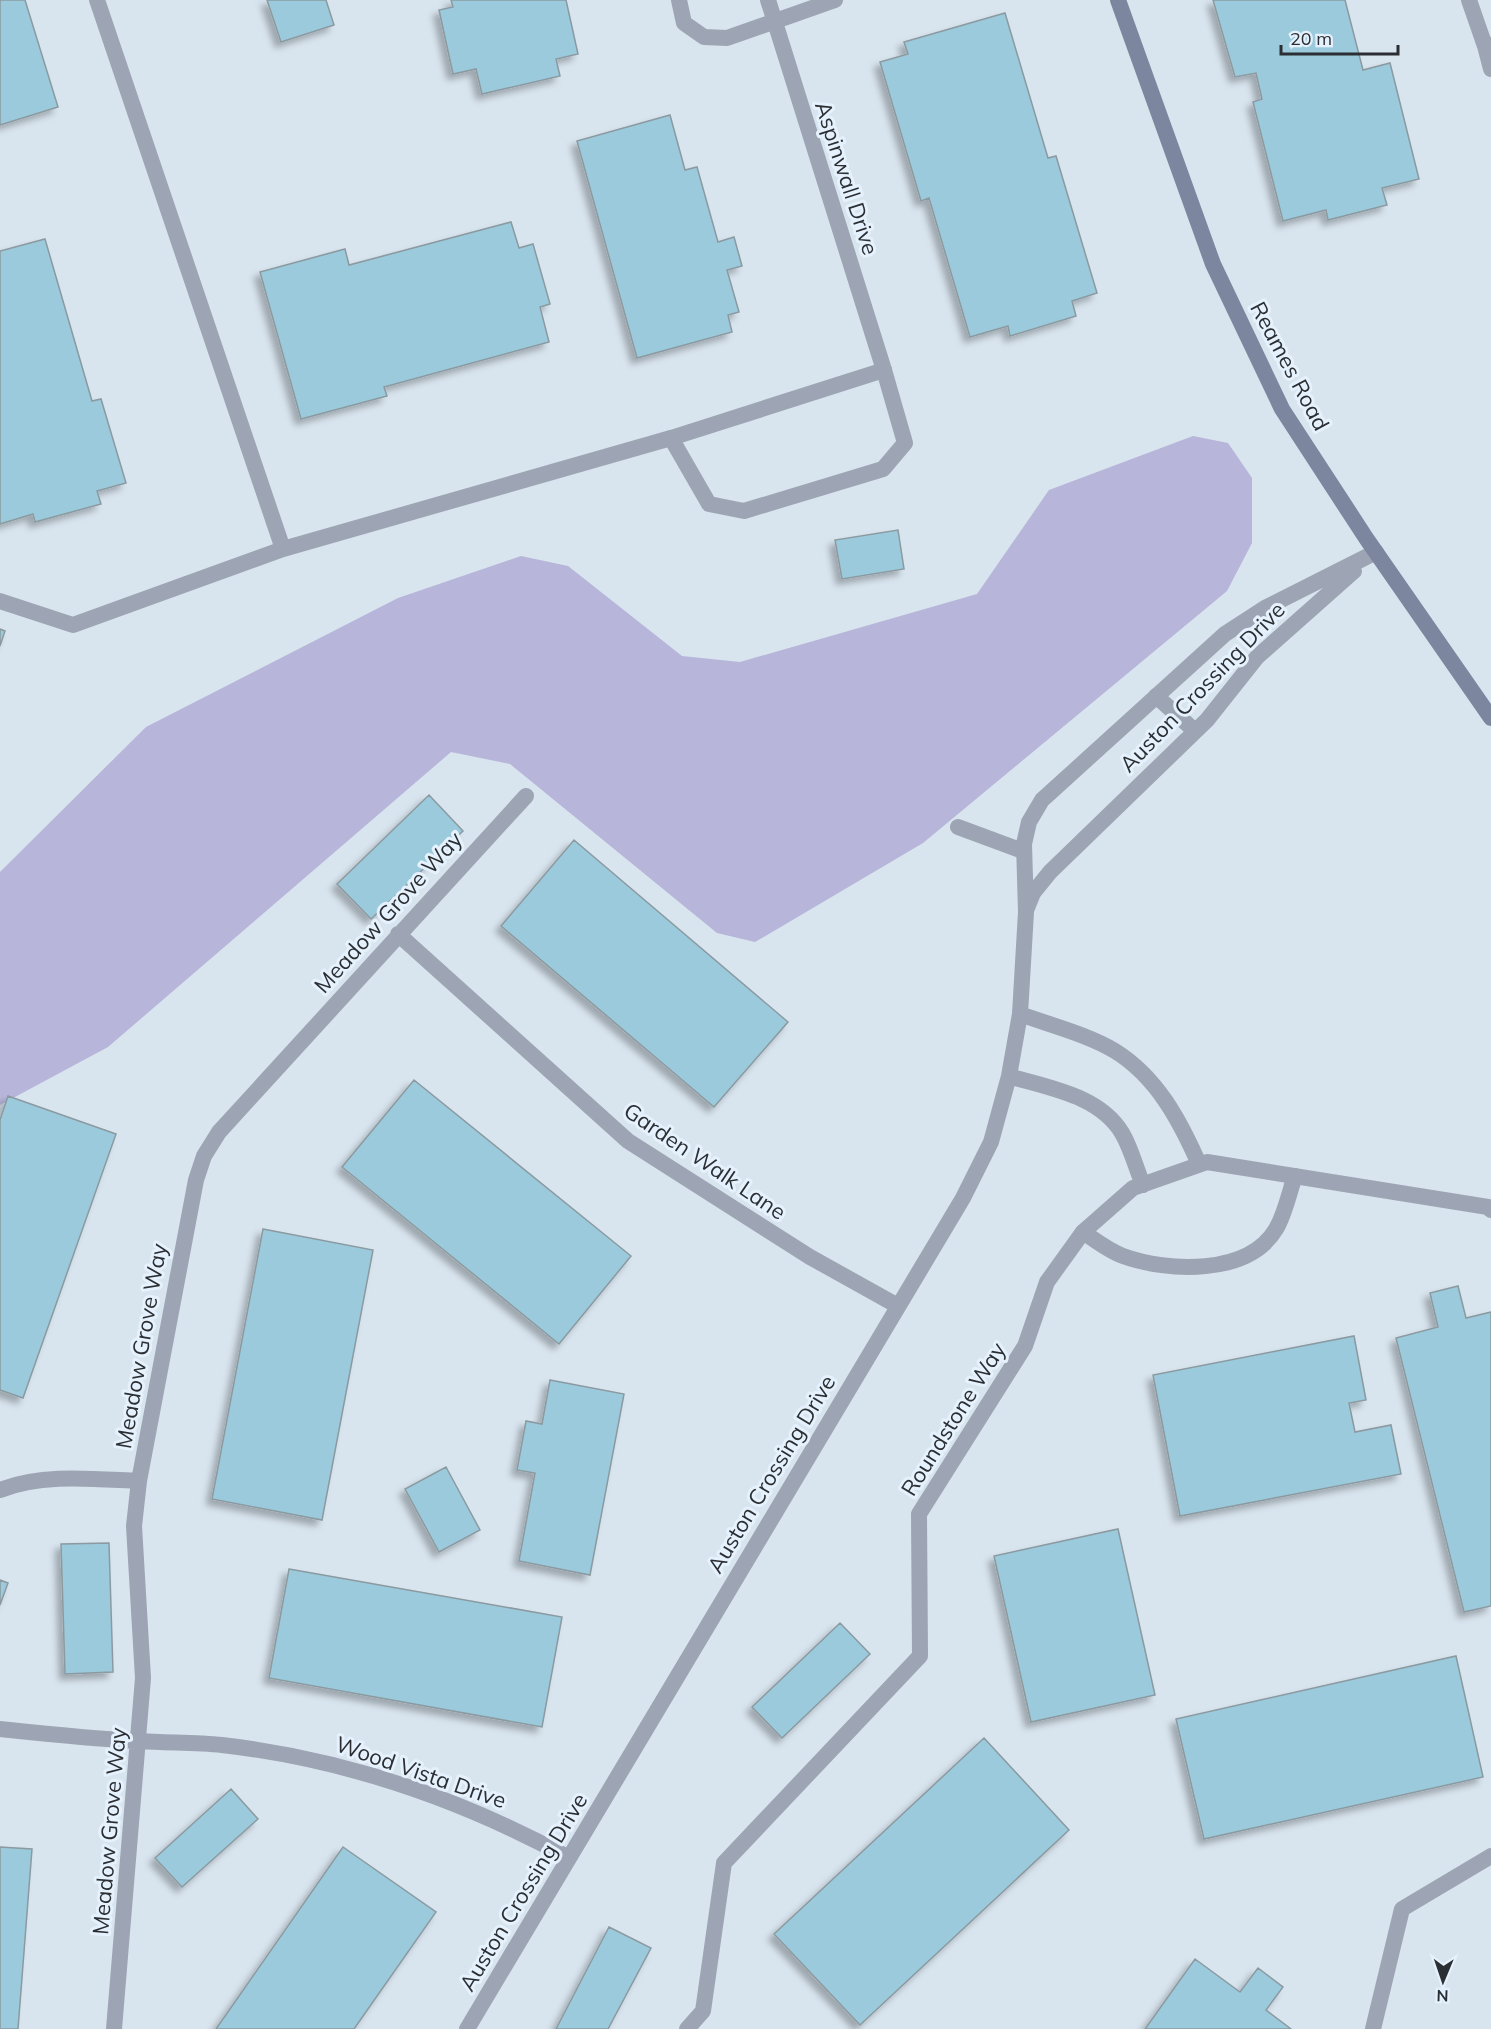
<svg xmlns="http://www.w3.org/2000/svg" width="1491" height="2029" viewBox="0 0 1491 2029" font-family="Mulish,sans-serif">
	<defs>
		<filter id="shadow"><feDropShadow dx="-5.5" dy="5.5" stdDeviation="3" flood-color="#0004"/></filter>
	</defs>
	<rect width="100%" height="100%" fill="#d8e4ee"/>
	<!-- green -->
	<path fill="#b7b5d9" d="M1193,436L1228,443L1252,478V543L1227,591L923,843L755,942L717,933L510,764L451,752L108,1047L0,1105V872L146,727L398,598L521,556L568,566L682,656L740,662L977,594L1049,490Z"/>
	<!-- building -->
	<path fill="#9bcadc" stroke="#8b9aa0" stroke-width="1.5" filter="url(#shadow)" d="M0,0H25L58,107L0,125Z
		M267,0H326L334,25L281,42Z
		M451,0H566L578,54L556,59L560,76L482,94L476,69L453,74L439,10L453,7Z
		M1213,0H1345L1363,70L1390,63L1419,179L1382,188L1387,205L1328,220L1326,210L1283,221L1253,102L1262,99L1256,73L1235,77Z
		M1005,13L1048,158L1056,156L1097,293L1072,301L1076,316L1010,336L1008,326L970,337L929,198L921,201L880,62L908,54L904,42Z
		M670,115L685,170L697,167L718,242L734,237L742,266L727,270L739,312L728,315L732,332L637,358L577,141Z
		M511,222L519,248L533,244L550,304L540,307L549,342L384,387L387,396L301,419L260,272L345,249L349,265Z
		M45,239L92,401L101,399L126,483L97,491L101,504L35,522L33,514L0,524V251Z
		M898,530L904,569L842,579L835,540Z
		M0,629L5,631L0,646Z
		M429,795L463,831L371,919L337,884Z
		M574,840L788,1022L714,1107L501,926Z
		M414,1080L631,1256L559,1344L342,1167Z
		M8,1096L116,1134L23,1398L0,1390V1120Z
		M263,1229L373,1250L322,1520L212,1499Z
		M1458,1286L1466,1318L1491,1312V1606L1464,1612L1396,1338L1438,1327L1430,1293Z
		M1354,1336L1366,1400L1349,1403L1355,1432L1391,1425L1401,1474L1180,1516L1153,1375Z
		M550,1380L624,1394L590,1575L519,1561L535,1473L517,1470L526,1421L542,1424Z
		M446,1467L480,1530L439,1552L405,1489Z
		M1118,1529L1155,1695L1031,1722L994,1556Z
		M109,1543L113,1672L65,1674L61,1544Z
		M289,1569L562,1617L542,1727L269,1678Z
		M0,1580L8,1583L0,1605Z
		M840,1623L870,1654L782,1738L752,1707Z
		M1456,1656L1483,1777L1204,1839L1176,1719Z
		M984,1738L1069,1830L860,2025L774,1934Z
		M231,1789L258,1819L182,1887L155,1858Z
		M0,1847L32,1849L18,2029H0Z
		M343,1847L436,1912L354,2029H216Z
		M609,1927L651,1948L608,2029H556Z
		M1195,1959L1240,1992L1258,1968L1283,1987L1266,2010L1291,2029H1145Z"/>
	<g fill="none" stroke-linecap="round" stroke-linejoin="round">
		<!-- service -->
		<path stroke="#9da4b4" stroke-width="16" d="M1469,0L1485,46L1491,45
			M1485,46L1491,69
			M671,438L709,504L744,511L883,469L905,443L884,370
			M1156,696L1195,731
			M958,827L1023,851
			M1083,1232C1095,1240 1109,1251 1123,1256C1167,1272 1248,1276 1276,1229C1285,1214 1289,1193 1295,1176"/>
		<!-- minor -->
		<path stroke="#9da4b4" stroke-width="16" d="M97,0L283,549
			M679,0L684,23L704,37L727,38L835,0
			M0,601L73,625L283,549L671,438L884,370L768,0
			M1027,908L1033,893L1050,872L1207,720L1257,657L1354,571
			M398,934L628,1141L810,1257L898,1306
			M1020,1014C1050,1025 1089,1035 1115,1051C1157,1077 1180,1121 1199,1164
			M1009,1076C1048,1088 1099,1095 1122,1133C1131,1148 1136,1168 1143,1185
			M0,1490C42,1473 94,1479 139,1481
			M0,1729C47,1734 93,1739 140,1741C167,1743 195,1742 222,1745C344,1759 461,1799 569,1858
			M114,2029L143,1678L134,1526L139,1481L196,1180L204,1156L219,1132L526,796
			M467,2029L963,1198L991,1142L1009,1076L1020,1014L1026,912L1024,844L1029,822L1042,800L1225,634L1265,608L1376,552
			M687,2029L703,2011L724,1863L920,1656L919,1514L1025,1346L1047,1282L1083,1232L1133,1188L1207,1162L1488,1207L1491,1210
			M1373,2029L1402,1909L1491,1856"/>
		<!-- secondary -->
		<path stroke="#7c869e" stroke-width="16" d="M1118,0L1213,264L1282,409L1366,538L1491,718"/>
	</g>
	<g text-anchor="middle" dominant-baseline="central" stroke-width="6" stroke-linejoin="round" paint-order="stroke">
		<!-- street labels -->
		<g font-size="22" fill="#2b2f33" stroke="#e5f1fc">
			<text transform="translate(847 178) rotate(72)">Aspinwall Drive</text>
			<text transform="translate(1290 366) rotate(62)">Reames Road</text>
			<text transform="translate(1202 687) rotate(-46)">Auston Crossing Drive</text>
			<text transform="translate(388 912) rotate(-48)">Meadow Grove Way</text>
			<text transform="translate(705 1161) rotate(34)">Garden Walk Lane</text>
			<text transform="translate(141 1346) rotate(-80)">Meadow Grove Way</text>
			<text transform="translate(953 1419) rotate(-58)">Roundstone Way</text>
			<text transform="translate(771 1474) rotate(-59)">Auston Crossing Drive</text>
			<text transform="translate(421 1772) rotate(19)">Wood Vista Drive</text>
			<text transform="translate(109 1831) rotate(-85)">Meadow Grove Way</text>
			<text transform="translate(523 1892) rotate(-59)">Auston Crossing Drive</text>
		</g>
	</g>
	<!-- north arrow -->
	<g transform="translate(1443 1981) rotate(182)" stroke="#e5f1fc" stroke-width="4.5" paint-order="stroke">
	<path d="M0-4.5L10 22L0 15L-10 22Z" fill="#2b2f33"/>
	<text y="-9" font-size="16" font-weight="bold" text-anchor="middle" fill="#2b2f33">N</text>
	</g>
	<!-- scale -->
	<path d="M1281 45v9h117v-9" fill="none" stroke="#2b2f33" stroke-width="3"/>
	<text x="1290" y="45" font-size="18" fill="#2b2f33" stroke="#e5f1fc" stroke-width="4.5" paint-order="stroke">20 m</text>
</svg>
